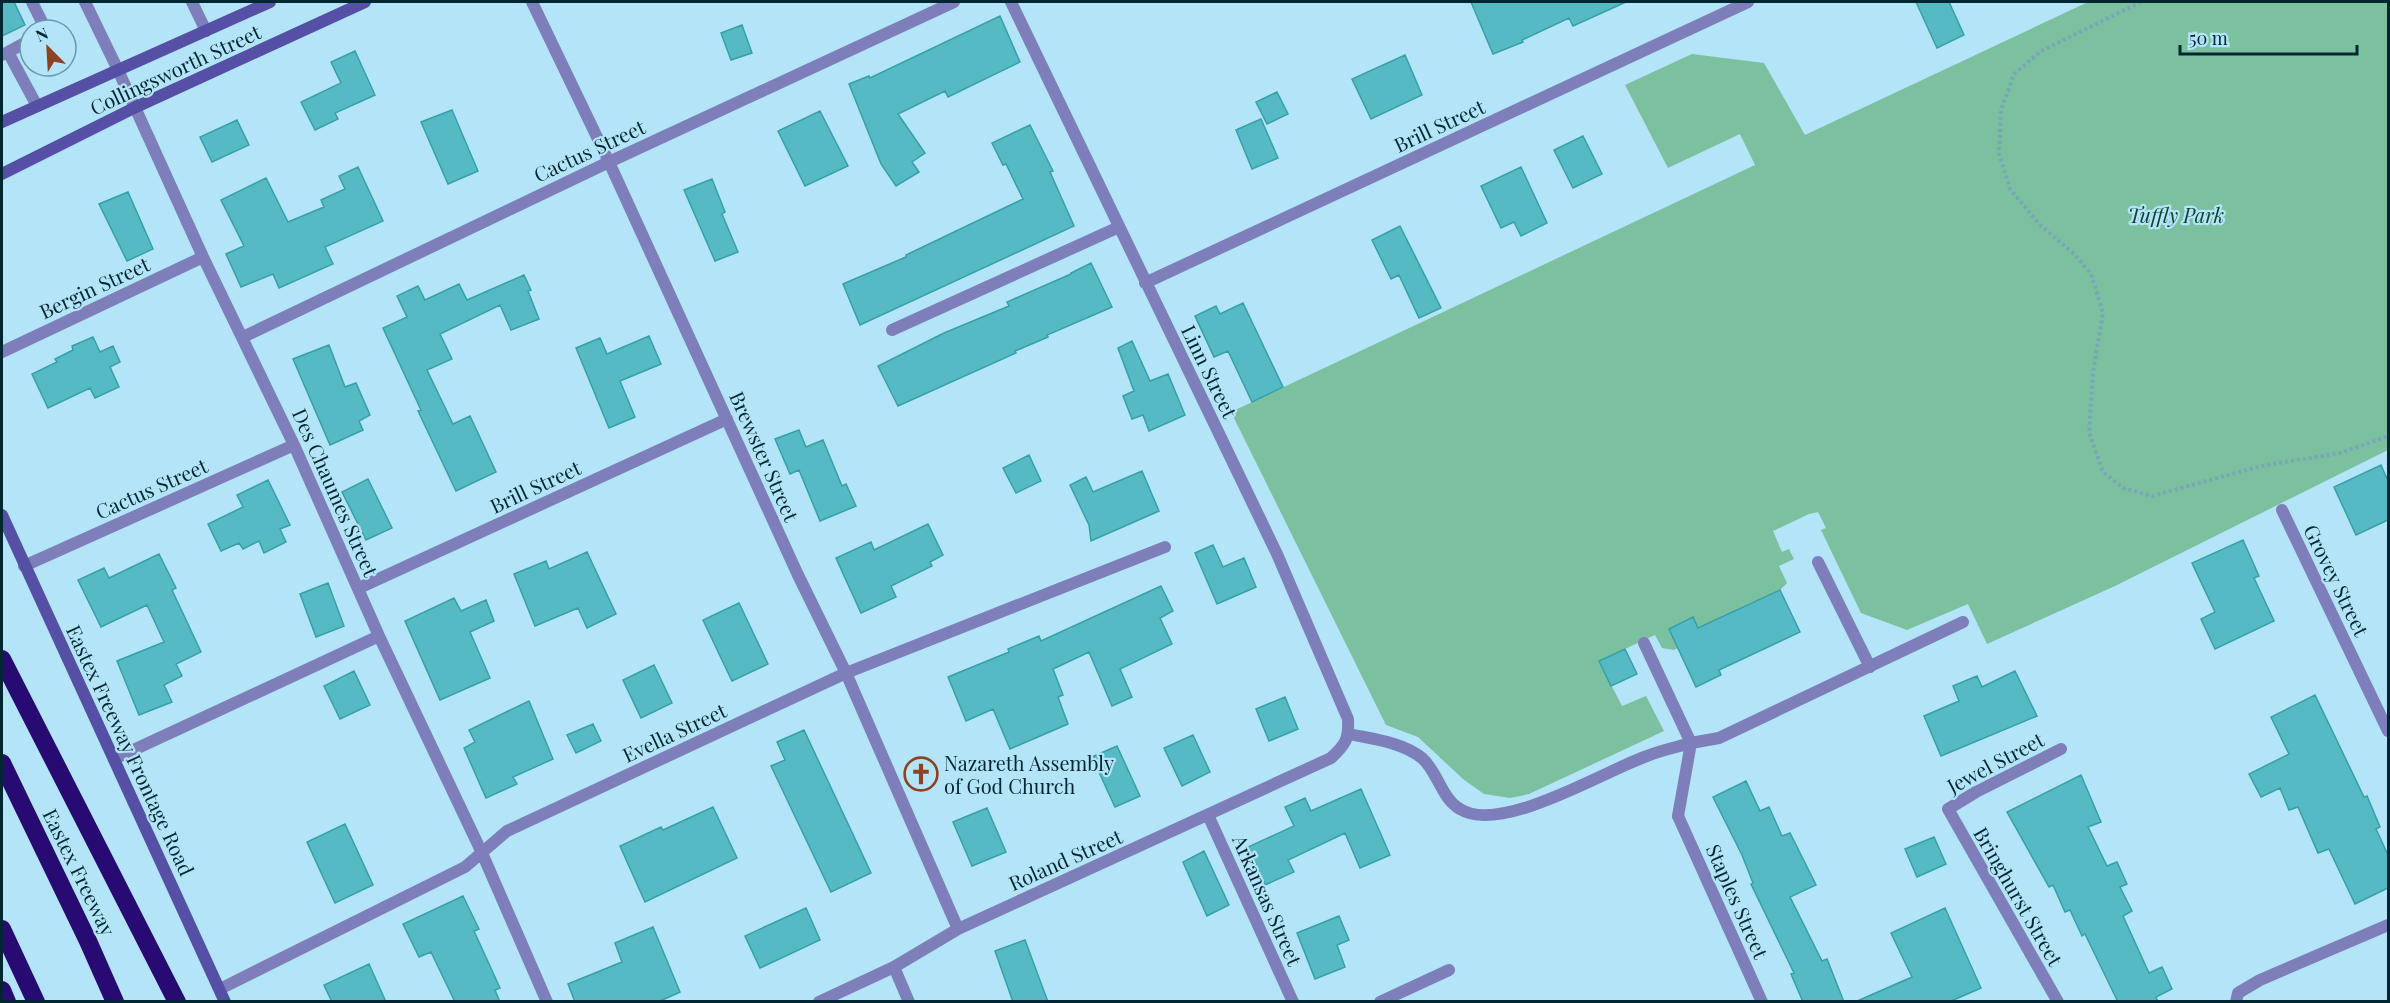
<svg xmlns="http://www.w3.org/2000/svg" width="2390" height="1003" viewBox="0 0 2390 1003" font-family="'Playfair Display',serif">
	<rect width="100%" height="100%" fill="#b3e4f7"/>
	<!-- green -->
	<path fill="#7bc1a0" d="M2088,2H2388V450L2115,586L1987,644L1968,604L1907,630L1861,613L1821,530L1826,528L1818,512L1809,514L1773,531L1782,552L1789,549L1794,559L1779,566L1787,583L1780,590L1698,628L1693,617L1669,629L1678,648L1674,650L1662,648L1655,635L1599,661L1622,706L1646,696L1664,731L1529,794L1510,798L1484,794L1463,779L1418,737L1386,725L1231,412L1755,165L1740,134L1668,168L1625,85L1692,54L1764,63L1805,135Z"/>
	<!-- building -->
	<path fill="#55bac3" stroke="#36a0a9" stroke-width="1.5" d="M2,2H14L25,25L2,36Z
		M1471,2H1626L1573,26L1569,18L1522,40L1523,42L1493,54Z
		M1916,2H1949L1964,35L1937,48Z
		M1000,16L1020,62L948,97L945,91L898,114L925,153L912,162L919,172L896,186L881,164L849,84L869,76L870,78Z
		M742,25L752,53L731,60L721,33Z
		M355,51L375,95L335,113L338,119L315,130L301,102L341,83L331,62Z
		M1405,55L1422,95L1371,119L1352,79Z
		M1277,92L1288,114L1267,124L1256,102Z
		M452,110L478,171L448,184L421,122Z
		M820,111L848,166L805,186L778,131Z
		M1261,119L1278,158L1252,169L1236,130Z
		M237,120L249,145L212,162L200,137Z
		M1030,125L1053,171L1050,172L1074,226L860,325L843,284L906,257V255L1023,199L1006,164L1003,165L992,143Z
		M1583,136L1602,174L1573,188L1554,150Z
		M358,167L383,221L325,247L333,264L279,288L273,274L241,287L226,254L244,246L221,200L266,178L288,222L324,207L321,200L345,189L339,176Z
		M1521,167L1547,223L1521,236L1514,222L1501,228L1481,186Z
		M712,179L725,212L722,214L738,252L715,261L684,190Z
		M128,192L153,249L127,261L99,204Z
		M1400,226L1441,308L1419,318L1399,275L1391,279L1372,240Z
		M1091,263L1112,307L1047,335L1048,337L1015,351L1016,353L898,406L878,366L944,333L1009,306L1007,302L1071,274V273Z
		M524,275L531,290L528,291L539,319L511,330L500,305L440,334L452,359L427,370L453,424L470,416L496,472L456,491L418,411L421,410L383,328L407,317L397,296L418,286L425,300L459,284L467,300Z
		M1243,303L1283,387L1252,402L1228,351L1214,357L1195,316L1216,306L1220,314Z
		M649,336L661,364L620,381L635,417L609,428L576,348L600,338L607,354Z
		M93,337L100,352L113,346L120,362L110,367L119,387L95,398L90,388L48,408L32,374L57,362L55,359L73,350L72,346Z
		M1132,341L1150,381L1168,374L1185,415L1149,431L1143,415L1132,419L1123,396L1134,391L1118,348Z
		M329,345L345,387L356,383L370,415L359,421L363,430L330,445L293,359Z
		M799,430L806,447L823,440L842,486L846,484L856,506L820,521L799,470L790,474L775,439Z
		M1029,455L1041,481L1016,493L1003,468Z
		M2381,465L2388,481V520L2356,535L2334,487Z
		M1142,471L1159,511L1091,541L1089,525L1070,485L1086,477L1093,492Z
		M368,479L392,528L366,540L342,492Z
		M268,480L290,525L280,529L286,542L264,553L259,541L243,549L239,543L221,551L208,524L243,507L237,495Z
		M928,524L943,555L930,562L932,566L891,586L896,597L861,613L836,558L871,542L874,550Z
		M2243,540L2259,576L2254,578L2274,621L2215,649L2201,619L2215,612L2192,563Z
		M1213,545L1223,567L1244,558L1256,587L1217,604L1195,553Z
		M587,552L616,614L587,628L578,608L535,626L514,574L546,561L549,569Z
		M159,554L176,588L172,590L201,652L176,664L182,676L164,685L172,702L139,715L117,661L164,642L147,605L101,627L78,580L104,568L109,578Z
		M328,583L344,626L316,637L300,594Z
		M1161,586L1173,611L1160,618L1172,644L1120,669L1132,697L1112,706L1089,652L1053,669L1063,695L1058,697L1068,724L1010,749L993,709L966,721L948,677L1009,652L1008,649L1039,636L1041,641Z
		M1780,590L1800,632L1719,670L1721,675L1696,687L1669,629L1693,617L1698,628Z
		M454,598L461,611L486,600L494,621L470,632L490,678L440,700L405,621Z
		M739,603L768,664L732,681L703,620Z
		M1625,649L1637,674L1611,686L1599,661Z
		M654,665L672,703L641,718L623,680Z
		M354,671L370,705L340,719L324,686Z
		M2015,671L2037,716L1941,756L1924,716L1959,701L1953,686L1977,676L1982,687Z
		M2315,695L2364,797L2367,796L2380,827L2376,829L2388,855V888L2355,904L2329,849L2318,853L2298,807L2289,810L2280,788L2261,797L2249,774L2289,754L2271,717Z
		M1285,697L1298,729L1269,741L1256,709Z
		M529,701L553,759L513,777L517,784L486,798L464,748L475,742L469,730Z
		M593,724L601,741L576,753L567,735Z
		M804,730L871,873L831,892L771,766L785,760L777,742Z
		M1193,735L1210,772L1182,786L1164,748Z
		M1117,746L1140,796L1115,807L1092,757Z
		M2081,775L2101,822L2088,827L2107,866L2117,862L2127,884L2120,887L2132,911L2123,916L2149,973L2162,967L2172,989L2156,997L2158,1002H2118L2085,934L2082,936L2070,910L2065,912L2053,885L2049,887L2007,812Z
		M1746,781L1760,811L1769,807L1782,836L1790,833L1816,885L1790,897L1822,961L1827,959L1844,1002H1803L1791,974L1794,973L1751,884L1753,883L1742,855L1713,797Z
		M1361,789L1390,855L1360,868L1345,833L1288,860L1294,872L1265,885L1248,847L1294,826L1285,807L1305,798L1311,811Z
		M713,807L737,858L645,902L620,846L661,827L663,830Z
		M987,808L1006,852L972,866L953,822Z
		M345,824L373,885L335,903L307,842Z
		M1934,837L1946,864L1917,877L1905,849Z
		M1204,851L1229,905L1207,916L1183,862Z
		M463,896L479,929L474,931L500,988L495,990L500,1002H455L431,952L419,957L403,924Z
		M806,908L820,940L760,968L745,936Z
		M1945,908L1981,988L1949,1002H1855L1912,977L1891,933Z
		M1339,916L1349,940L1337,945L1345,967L1315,979L1297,933Z
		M653,927L680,992L658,1002H575L568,984L622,962L615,943Z
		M1025,940L1048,1002H1013L995,951Z
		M369,964L386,1002H332L324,985Z"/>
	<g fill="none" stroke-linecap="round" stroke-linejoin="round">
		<!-- path -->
		<path stroke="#79a7b8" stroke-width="4" stroke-dasharray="3 3" stroke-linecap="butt" d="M2141,2L2041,51L2014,74L2001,110L1999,154L2010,189L2039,224L2074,254L2091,274L2103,313L2093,373L2089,432L2103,472L2123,488L2152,496L2261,466L2340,453L2388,436"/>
		<!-- service -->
		<path stroke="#7e7fba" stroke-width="12" d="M32,2L46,30
			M192,2L206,31
			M8,52L30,40
			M2,55L8,52L37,106
			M1818,562L1870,667
			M1349,734C1373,739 1402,742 1422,758C1438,772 1441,798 1460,809C1501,835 1604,771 1647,756C1661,750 1677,747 1691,743L1644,643
			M1678,816L1691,743L1719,738L1963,622"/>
		<!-- minor -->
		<path stroke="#7e7fba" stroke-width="12" d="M85,2L118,70L203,257L294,445L379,636L482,853L547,1002
			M532,2L609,162L798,575L846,673L958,929
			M1145,283L1748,2
			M892,330L1119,227
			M243,337L609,162L954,2
			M2,352L203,257
			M2282,510L2388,731
			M24,566L294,445
			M359,588L727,419
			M114,759L379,636
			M1208,815L1293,1002
			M1678,816L1762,1002
			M894,967L909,1002
			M220,989L465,867L507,831L846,673L1165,547
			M819,1002L894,967L958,929L1331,758C1346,744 1349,739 1348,719L1277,554L1011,2
			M1380,1002L1449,970
			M2058,1002L1948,809L1976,792L2061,749
			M2236,1002L2238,993L2260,980L2388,925"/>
		<!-- secondary -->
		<path stroke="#5550a5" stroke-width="12" d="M2,122L270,2
			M2,174L136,107L365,2
			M2,515L225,1002"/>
		<!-- motorway -->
		<path stroke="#280a73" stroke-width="18" d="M2,659L177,1002
			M2,763L88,941L115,1002
			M2,929L36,1002
			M2,990L7,1002"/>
	</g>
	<!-- icons -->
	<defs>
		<g id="church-ring" transform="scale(1.725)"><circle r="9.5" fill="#b3e4f7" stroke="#8b4323" stroke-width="1.5"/><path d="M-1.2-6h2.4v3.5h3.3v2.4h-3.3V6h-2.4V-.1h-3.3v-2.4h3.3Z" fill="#8b4323"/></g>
	</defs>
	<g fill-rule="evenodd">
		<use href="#church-ring" x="921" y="774"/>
	</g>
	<g text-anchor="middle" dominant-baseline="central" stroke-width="4.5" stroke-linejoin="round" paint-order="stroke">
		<!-- street labels -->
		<g font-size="20" fill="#002632" stroke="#b3e4f7">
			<text transform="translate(175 69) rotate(-25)">Collingsworth Street</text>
			<text transform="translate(1439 125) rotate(-25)">Brill Street</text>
			<text transform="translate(589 150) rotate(-25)">Cactus Street</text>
			<text transform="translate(94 287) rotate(-25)">Bergin Street</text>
			<text transform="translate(1210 371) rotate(64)">Linn Street</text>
			<text transform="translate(765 456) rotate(66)">Brewster Street</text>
			<text transform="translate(535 486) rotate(-25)">Brill Street</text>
			<text transform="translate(151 488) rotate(-24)">Cactus Street</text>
			<text transform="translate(336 492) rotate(66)">Des Chaumes Street</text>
			<text transform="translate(2337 580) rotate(64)">Grovey Street</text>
			<text transform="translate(674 732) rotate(-25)">Evella Street</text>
			<text transform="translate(131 750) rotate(65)">Eastex Freeway Frontage Road</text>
			<text transform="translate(1995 762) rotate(-28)">Jewel Street</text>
			<text transform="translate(1065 859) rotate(-24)">Roland Street</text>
			<text transform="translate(80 872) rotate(64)">Eastex Freeway</text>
			<text transform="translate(2019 896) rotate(60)">Bringhurst Street</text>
			<text transform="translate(1268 900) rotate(66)">Arkansas Street</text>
			<text transform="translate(1738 901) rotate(66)">Staples Street</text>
		</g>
		<!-- park labels -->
		<g font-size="20" font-style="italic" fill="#0d432f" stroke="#b3e4f7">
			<text x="2176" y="214">Tuffly Park</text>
		</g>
		<!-- poi labels -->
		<g font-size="20" fill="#002632" stroke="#b3e4f7" text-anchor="start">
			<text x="944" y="762">Nazareth Assembly<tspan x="944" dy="23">of God Church</tspan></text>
		</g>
	</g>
	<!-- border -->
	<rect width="2390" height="1003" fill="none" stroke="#002632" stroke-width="6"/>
	<!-- north arrow -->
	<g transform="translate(48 48) rotate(336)"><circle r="28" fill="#b3e4f7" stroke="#6b98a8" stroke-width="1.5"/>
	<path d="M0-4.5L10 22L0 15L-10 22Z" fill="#8b4323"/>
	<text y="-9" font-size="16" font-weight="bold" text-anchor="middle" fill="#002632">N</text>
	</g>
	<!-- scale -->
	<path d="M2180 45v9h177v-9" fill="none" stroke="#002632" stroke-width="3"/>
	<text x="2189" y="45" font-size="18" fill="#002632" stroke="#b3e4f7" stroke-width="4.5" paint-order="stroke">50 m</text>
</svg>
